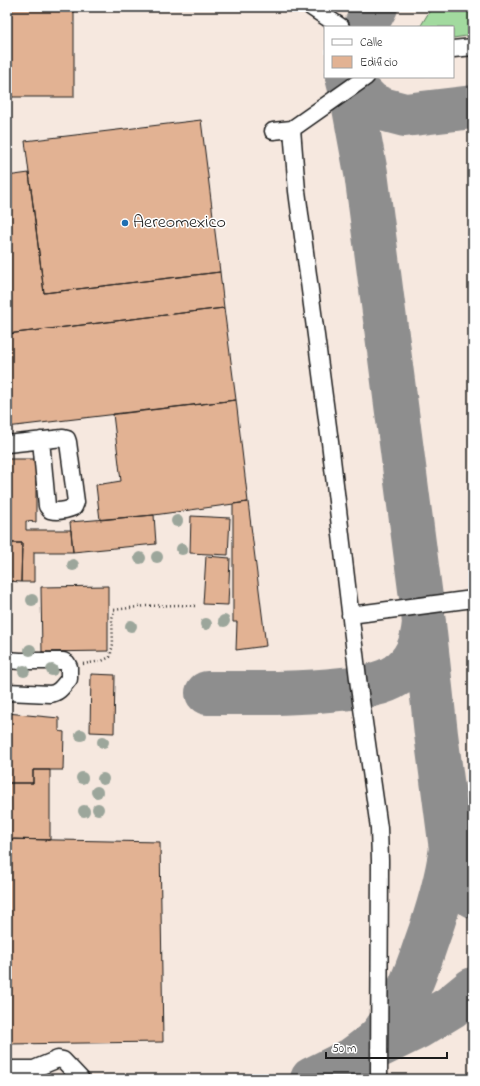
<svg xmlns="http://www.w3.org/2000/svg" width="480" height="1086" viewBox="0 0 480 1086" font-family="'Indie Flower',sans-serif">
	<rect width="100%" height="100%" fill="#fff"/>
	<filter id="ink" filterUnits="userSpaceOnUse"><feTurbulence type="fractalNoise" baseFrequency=".025" numOctaves="2"/><feDisplacementMap in="SourceGraphic" scale="8" xChannelSelector="R" yChannelSelector="G"/><feConvolveMatrix kernelMatrix="1 2 1 2 8 2 1 2 1" color-interpolation-filters="sRGB"/></filter>
	<g filter="url(#ink)">
		<!-- built -->
		<path fill="#f6e8df" fill-rule="evenodd" d="M7,7H473V1079H7ZM325,27H453V77H325Z"/>
		<!-- green -->
		<path fill="#a2da9f" stroke="#5f7b5e" d="M432,7H473V35L453,38V27H420Z"/>
		<g fill="none" stroke-linecap="round" stroke-linejoin="round">
			<!-- taxiway -->
			<path stroke="#8e8e8e" stroke-width="44" d="M365,27L376,7
				M347,77L352,97L366,173L422,605L436,734L452,857L463,882L473,896
				M355,85L362,95L371,104L382,109L405,115L473,107
				M207,693C251,693 297,694 341,689C361,687 380,686 397,675C416,662 422,644 424,622
				M350,1061C360,1053 372,1046 381,1036C403,1008 415,976 426,943C438,910 446,883 451,848
				M312,1079L418,1027L451,1007L473,989"/>
		</g>
		<!-- building -->
		<path fill="#e2b293" stroke="#1c1c1c" d="M7,7H74V97H7Z
			M201,120L220,272L44,293L25,141Z
			M29,173L44,293L220,272L224,308L7,334V176Z
			M224,308L236,400L7,427V334Z
			M236,400L248,502L154,515L100,520L96,485L121,481L113,414Z
			M7,459H36V522L26,521V530H71L73,552H34V582H21L22,543H7Z
			M248,502L266,646L236,650L237,622H233V504Z
			M154,515L156,544L73,552L70,522Z
			M191,516L230,518L228,555L190,553Z
			M7,543H22L21,582L7,581Z
			M206,556L230,558L228,605L203,604Z
			M108,586V651L42,652L41,587Z
			M91,674L115,675L114,733L90,732Z
			M7,713L59,718V731L64,732L63,770H33V783H7Z
			M33,770H50V840L7,839V783H33Z
			M7,839L160,842L163,1042L7,1044Z"/>
		<g fill="none" stroke-linecap="round" stroke-linejoin="round">
			<!-- minor casing -->
			<g stroke="#1c1c1c" stroke-width="19">
				<path id="minor" d="M311,7L341,27
					M453,49L473,47
					M292,129L297,191L330,442L359,687L379,828L380,861L379,1079
					M273,131L292,129L366,77
					M7,444L63,438L67,439L68,442L76,502L74,507C67,510 57,512 50,510L47,506L41,440
					M350,615L473,599
					M7,660L20,661H63L67,663L69,667V679C63,686 59,693 50,694L7,692
					M7,1069H34L58,1059L63,1060L81,1079"/>
			</g>
			<!-- path -->
			<path stroke="#1c1c1c" stroke-width="2.5" stroke-dasharray="1 3" stroke-linecap="butt" d="M83,664L102,661L110,657L113,644L112,619L114,610L145,606L179,605L195,606"/>
			<!-- minor -->
			<use href="#minor" stroke="#fff" stroke-width="16"/>
		</g>
		<!-- trees -->
		<g fill="#9ca69b">
			<circle cx="177" cy="521" r="6"/>
			<circle cx="182" cy="549" r="6"/>
			<circle cx="157" cy="557" r="6"/>
			<circle cx="140" cy="558" r="6"/>
			<circle cx="73" cy="565" r="6"/>
			<circle cx="32" cy="600" r="6"/>
			<circle cx="224" cy="621" r="6"/>
			<circle cx="206" cy="624" r="6"/>
			<circle cx="131" cy="626" r="6"/>
			<circle cx="30" cy="650" r="6"/>
			<circle cx="52" cy="670" r="6"/>
			<circle cx="24" cy="671" r="6"/>
			<circle cx="81" cy="735" r="6"/>
			<circle cx="103" cy="742" r="6"/>
			<circle cx="82" cy="778" r="6"/>
			<circle cx="103" cy="779" r="6"/>
			<circle cx="97" cy="792" r="6"/>
			<circle cx="98" cy="809" r="6"/>
			<circle cx="84" cy="811" r="6"/>
		</g>
	</g>
	<!-- markers -->
	<circle fill="#1f6fb2" stroke="#fff" stroke-width="1.5" cx="125" cy="223" r="4"/>
	<g text-anchor="middle" dominant-baseline="central" stroke-width="3" stroke-linejoin="round" paint-order="stroke">
		<!-- poi labels -->
		<g font-size="18" fill="#1c1c1c" stroke="#fff" text-anchor="start">
			<text x="133" y="223">Aereomexico</text>
		</g>
	</g>
	<!-- margin -->
	<rect width="480" height="1086" fill="none" stroke="#fff" stroke-width="24"/>
	<rect x="12" y="12" width="456" height="1062" fill="none" stroke="#1c1c1c" stroke-width="1.5" filter="url(#ink)"/>
	<!-- legend -->
	<rect x="324" y="26" width="130" height="52" fill="#ffffff" stroke="#a4a4a4"/>
	<rect x="332" y="39" width="20" height="6" fill="#ffffff" stroke="#a4a4a4"/>
	<text x="360" y="46" font-size="12" fill="#1c1c1c">Calle</text>
	<rect x="332" y="56" width="20" height="12" fill="#e2b293" stroke="#a4a4a4"/>
	<text x="360" y="66" font-size="12" fill="#1c1c1c">Edificio</text>
	<!-- scale -->
	<path d="M326 1052v6h121v-6" fill="none" stroke="#1c1c1c" stroke-width="2"/>
	<text x="332" y="1052" font-size="12" fill="#1c1c1c" stroke="#ffffff" stroke-width="3" paint-order="stroke">50 m</text>
</svg>
